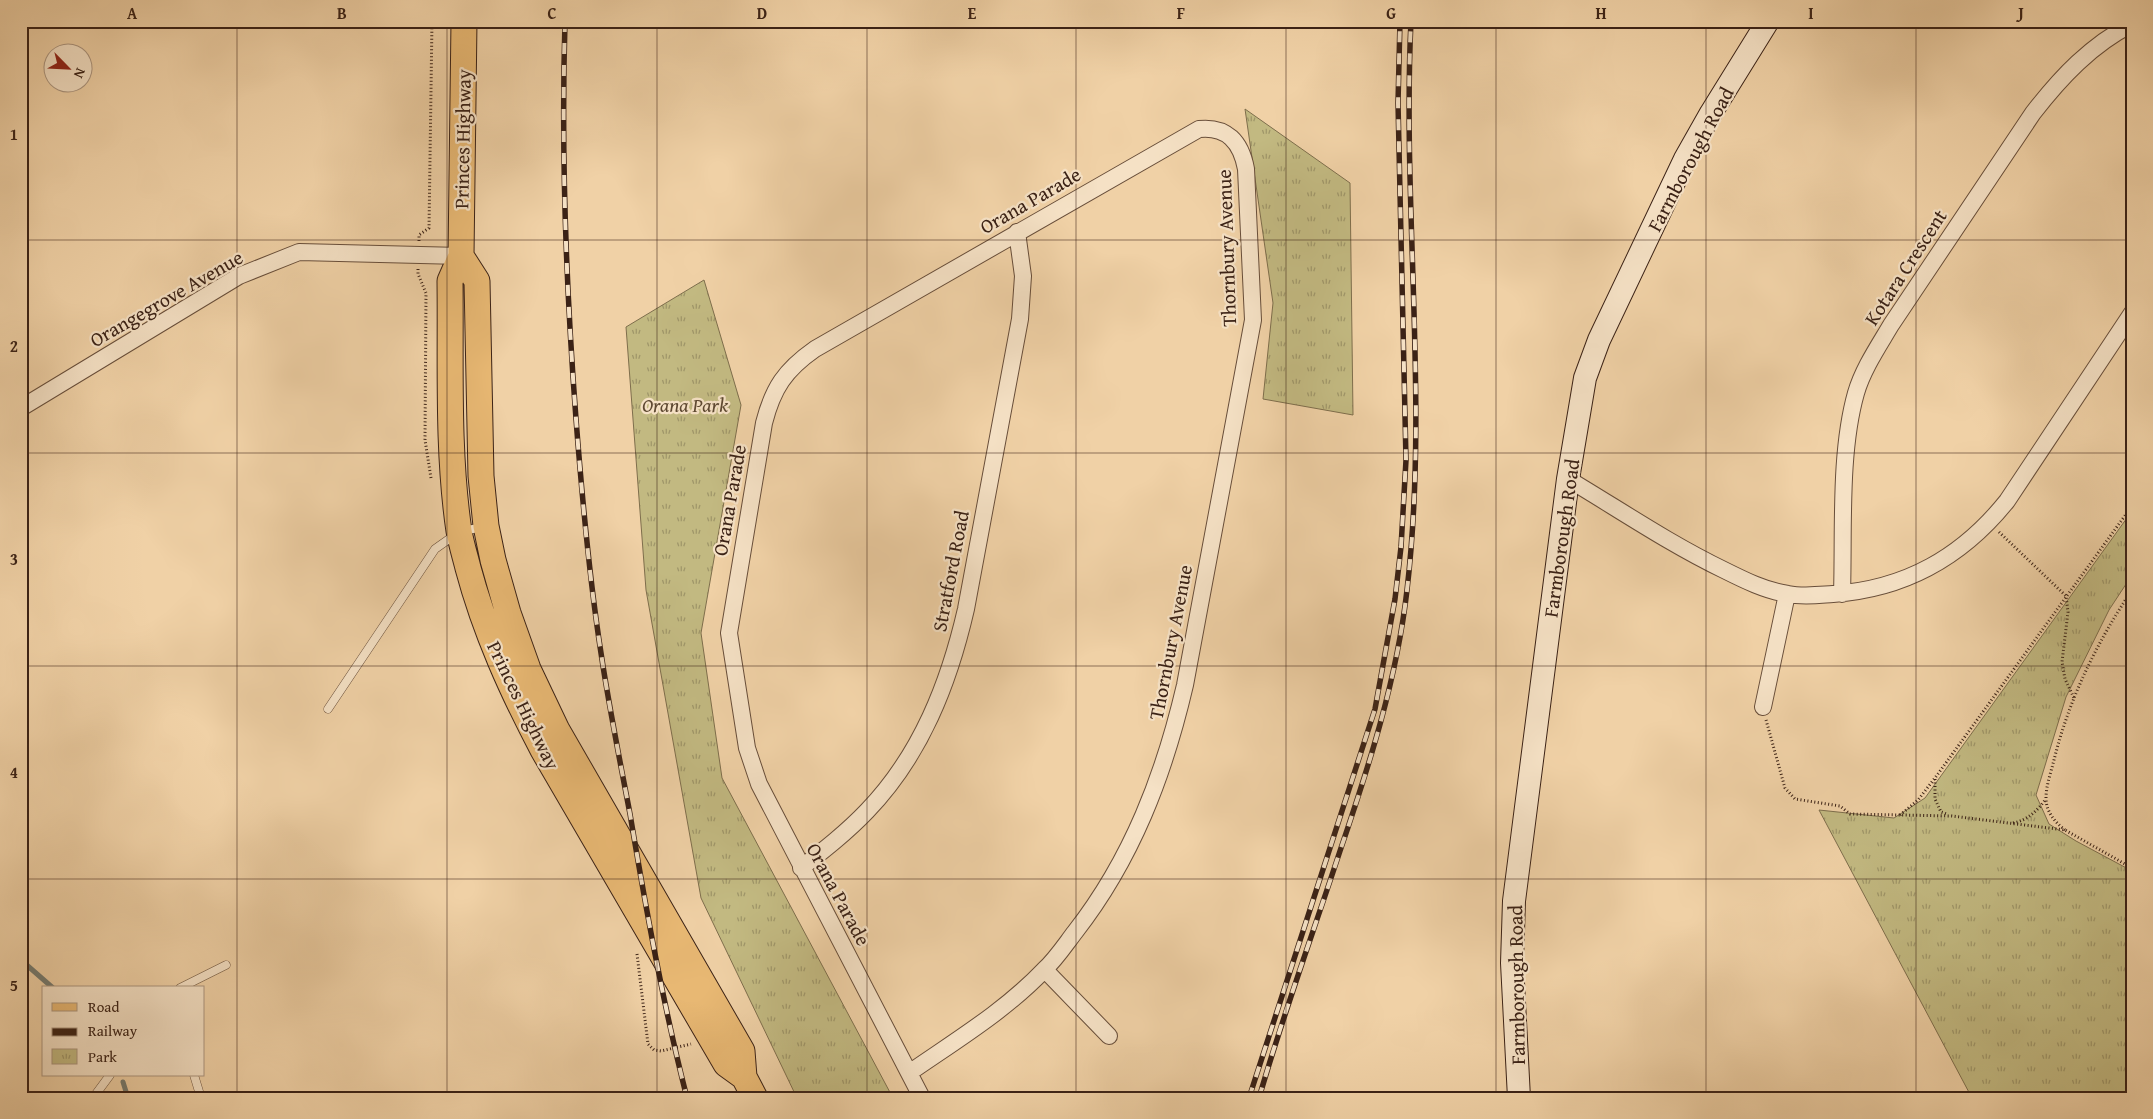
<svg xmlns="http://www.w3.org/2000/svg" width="2153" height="1119" viewBox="0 0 2153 1119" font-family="'Gentium Book Plus',serif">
	<defs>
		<pattern id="park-tufts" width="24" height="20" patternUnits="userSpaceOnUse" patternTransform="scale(1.25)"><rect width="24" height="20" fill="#c2b981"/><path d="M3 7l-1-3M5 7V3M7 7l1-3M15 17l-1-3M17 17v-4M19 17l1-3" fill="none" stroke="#9f9669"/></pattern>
	</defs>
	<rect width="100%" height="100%" fill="#f0d1a6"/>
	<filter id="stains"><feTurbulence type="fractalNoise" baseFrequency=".004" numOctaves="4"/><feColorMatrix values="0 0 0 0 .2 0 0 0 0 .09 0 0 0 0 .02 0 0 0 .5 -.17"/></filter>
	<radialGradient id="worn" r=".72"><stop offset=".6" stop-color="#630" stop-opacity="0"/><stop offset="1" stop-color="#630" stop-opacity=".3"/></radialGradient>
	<!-- park -->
	<path fill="url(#park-tufts)" stroke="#7e6e4c" d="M1245,109L1350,183L1353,415L1263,399L1273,303Z
		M704,280L741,405L701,633L722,778L893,1098H797L701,898L646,590L626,327Z
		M2132,511V575L2109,610L2066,697L2036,795L2049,824L2076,841L2132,871V1098H1972L1819,810L1894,818L1925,798Z"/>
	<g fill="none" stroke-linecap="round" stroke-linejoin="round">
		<!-- stream -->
		<path stroke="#757b71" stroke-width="5" d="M21,960L53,988
			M123,1082L128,1098"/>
		<!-- lane casing -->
		<g stroke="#684e3a" stroke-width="9">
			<path id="lane" d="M328,709L435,549L459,532L482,527
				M180,988L226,965
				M194,1075L201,1098
				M93,1098L110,1075"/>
		</g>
		<!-- street casing -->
		<g stroke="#684e3a" stroke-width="18">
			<path id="street" d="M21,408L239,276L299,252L461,256
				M1568,479C1620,510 1670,544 1724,570C1744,580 1766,591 1788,594C1803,597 1818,595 1833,594C1906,589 1962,557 2007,501L2132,313
				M1842,594C1844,531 1839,453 1856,393C1863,369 1878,347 1891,325L2033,113C2061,77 2091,45 2132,24
				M1763,707L1787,594
				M801,868C824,850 847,832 867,811C921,755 949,683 966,609L1020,319L1023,276L1017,232
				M1045,970L1109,1036
				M909,1073C955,1041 1005,1011 1044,970C1056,959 1065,945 1075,932C1132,859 1164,775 1185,685L1253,320L1246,169C1241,142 1227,126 1199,129L815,349C785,370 773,388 764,423L729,633L747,748L759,784L909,1073L922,1098"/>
		</g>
		<!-- secondary casing -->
		<g stroke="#3b2216" stroke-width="24">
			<path id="secondary" d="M1519,1098L1512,963L1514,901L1568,479L1585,378L1599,340L1685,159L1711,113L1768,21"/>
		</g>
		<!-- primary casing -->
		<g stroke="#3b2216" stroke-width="27">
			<path id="primary" d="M464,21L461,256L450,281C451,362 447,450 459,531C461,543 465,556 468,568C485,632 512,691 543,750L726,1064L744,1077
				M461,256L477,281L481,476L486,526L493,560L508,613L528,669L557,730L742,1051L744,1077L755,1098"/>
		</g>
		<!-- path -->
		<path stroke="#3b2216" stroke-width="3" stroke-dasharray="1 2.5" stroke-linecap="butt" d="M419,241V235L429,228L432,21
			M418,269V274L426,293L425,440L431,478
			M1999,532L2066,596L2068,612L2062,662L2065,679L2074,698
			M1766,720L1785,788L1795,799L1840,806L1850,814L1952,816L2065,830L2132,868
			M1935,779V799L1941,812L1947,814
			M1900,815L1918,800L1935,778L2132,506
			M2013,823C2028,820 2037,811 2046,799
			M2065,830C2055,822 2046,812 2046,798C2046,786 2051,772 2054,760C2069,699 2097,642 2132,590
			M637,954L648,1044L654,1050L661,1051L691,1044"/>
		<!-- lane -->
		<use href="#lane" stroke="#f5e1c5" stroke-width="8"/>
		<!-- street -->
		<use href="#street" stroke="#f5e1c5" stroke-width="16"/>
		<!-- secondary -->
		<use href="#secondary" stroke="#f5e1c5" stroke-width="22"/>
		<!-- primary -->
		<use href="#primary" stroke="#e8b873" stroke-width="25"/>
		<!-- rail casing -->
		<g stroke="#3b2216" stroke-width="5.5">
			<path id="rail" d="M565,21C561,154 566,287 576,419C582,497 589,576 601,653C609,707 620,761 630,814C646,909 663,1004 687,1098
				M1249,1098L1375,709L1395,599L1401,547L1406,460L1398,103L1400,21
				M1259,1098C1283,1015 1313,933 1340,851C1369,766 1397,679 1407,590C1429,401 1402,210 1411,21"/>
		</g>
		<!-- rail -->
		<use href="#rail" stroke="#f5e1c5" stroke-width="4" stroke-dasharray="11" stroke-linecap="butt"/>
	</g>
	<!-- grid -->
	<path fill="none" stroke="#3b2216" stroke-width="1" stroke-opacity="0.55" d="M237,21V1098M447,21V1098M657,21V1098M867,21V1098M1076,21V1098M1286,21V1098M1496,21V1098M1706,21V1098M1916,21V1098M21,240H2132M21,453H2132M21,666H2132M21,879H2132"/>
	<g text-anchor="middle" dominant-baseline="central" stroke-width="4.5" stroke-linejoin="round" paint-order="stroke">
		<!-- street labels -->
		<g font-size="20" fill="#3b2216" stroke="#f5e1c5">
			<text transform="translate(462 139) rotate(-89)">Princes Highway</text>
			<text transform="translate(1690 159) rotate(-62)">Farmborough Road</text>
			<text transform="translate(1030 200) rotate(-30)">Orana Parade</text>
			<text transform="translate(1226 248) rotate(-92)">Thornbury Avenue</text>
			<text transform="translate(1905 267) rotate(-57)">Kotara Crescent</text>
			<text transform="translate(166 298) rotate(-30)">Orangegrove Avenue</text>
			<text transform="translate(729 500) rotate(-80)">Orana Parade</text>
			<text transform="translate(1561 538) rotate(-82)">Farmborough Road</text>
			<text transform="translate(950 571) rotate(-79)">Stratford Road</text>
			<text transform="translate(1170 642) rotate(-79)">Thornbury Avenue</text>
			<text transform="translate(524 705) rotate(64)">Princes Highway</text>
			<text transform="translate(839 894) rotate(62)">Orana Parade</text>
			<text transform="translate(1516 985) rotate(-91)">Farmborough Road</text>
		</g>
		<!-- park labels -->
		<g font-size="20" font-style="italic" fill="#5d4831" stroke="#f5e1c5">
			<text x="685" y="404">Orana Park</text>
		</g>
	</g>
	<!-- margin -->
	<rect width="2153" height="1119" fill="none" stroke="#f0d1a6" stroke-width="55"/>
	<!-- legend -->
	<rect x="42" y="986" width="162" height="90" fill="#f5e1c5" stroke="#ab957f"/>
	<rect x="52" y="1003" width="25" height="8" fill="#e8b873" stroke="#ab957f"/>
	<text x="88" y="1012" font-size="15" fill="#3b2216">Road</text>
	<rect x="52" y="1028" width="25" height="8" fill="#3b2216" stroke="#ab957f"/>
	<text x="88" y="1036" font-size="15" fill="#3b2216">Railway</text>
	<rect x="52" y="1049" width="25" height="15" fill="url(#park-tufts)" stroke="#ab957f"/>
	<text x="88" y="1062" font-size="15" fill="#3b2216">Park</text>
	<!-- north arrow -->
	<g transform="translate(68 68) rotate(114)"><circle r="24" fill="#f5e1c5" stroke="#ab957f"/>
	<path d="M0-4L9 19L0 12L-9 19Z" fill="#8f2418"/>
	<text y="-8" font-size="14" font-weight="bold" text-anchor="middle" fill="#3b2216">N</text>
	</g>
	<rect x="28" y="28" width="2098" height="1064" fill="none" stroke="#3b2216" stroke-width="2"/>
	<g font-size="16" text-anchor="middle" font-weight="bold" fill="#3b2216">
		<text x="132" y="19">A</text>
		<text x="342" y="19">B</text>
		<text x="552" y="19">C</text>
		<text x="762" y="19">D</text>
		<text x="972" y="19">E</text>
		<text x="1181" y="19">F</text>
		<text x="1391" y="19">G</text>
		<text x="1601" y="19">H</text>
		<text x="1811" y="19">I</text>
		<text x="2021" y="19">J</text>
		<text x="14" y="140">1</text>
		<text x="14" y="352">2</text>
		<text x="14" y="565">3</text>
		<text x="14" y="778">4</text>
		<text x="14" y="991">5</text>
	</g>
	<rect width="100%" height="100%" filter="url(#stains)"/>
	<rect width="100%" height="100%" fill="url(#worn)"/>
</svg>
